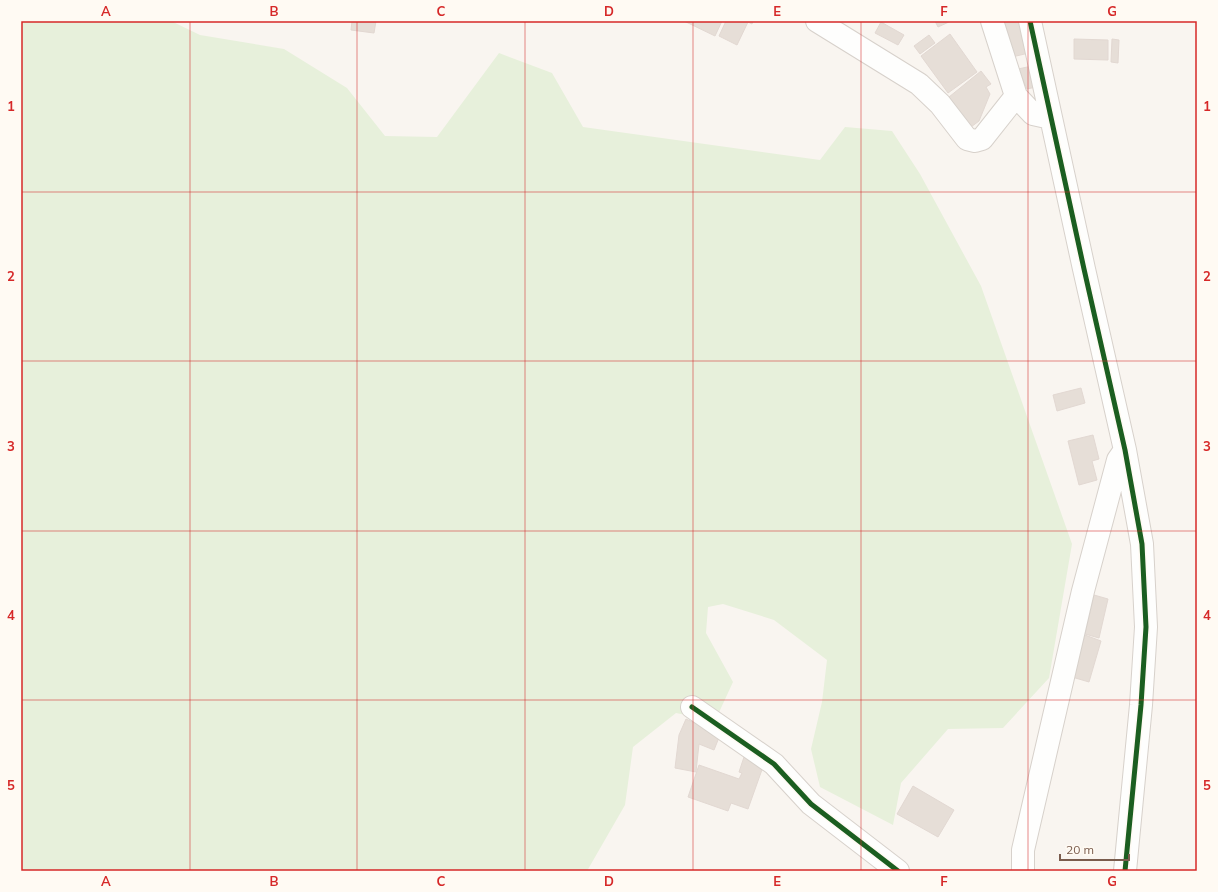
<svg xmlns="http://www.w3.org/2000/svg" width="1218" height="892" viewBox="0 0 1218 892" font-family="Mulish,sans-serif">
	<rect width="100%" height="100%" fill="#f9f5f0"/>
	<!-- green -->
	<path fill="#e7f0db" d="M21,21H171L200,35L284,49L347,88L385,136L437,137L499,53L552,73L583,127L820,160L845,127L892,131L920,174L981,286L1072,544L1049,678L1003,728L948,729L901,783L893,825L820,787L811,749L822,702L827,660L774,620L723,604L708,607L706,633L733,682L715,721L676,713L633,747L625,805L587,871H21Z"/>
	<!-- building -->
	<path fill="#e6ded7" stroke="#e2d8d2" d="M352,21H376L374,33L351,30Z
		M684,21H722L715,36Z
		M726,21H753L752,24L748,22L737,45L719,36Z
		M935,21H951L938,27Z
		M1003,21H1021L1029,53L1012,57Z
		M881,22L904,35L898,45L875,33Z
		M950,34L977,72L948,93L921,56Z
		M929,35L935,43L920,54L914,46Z
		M1074,39L1108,40V60L1074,59Z
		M1112,39L1119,40L1118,63L1111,62Z
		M1032,66L1036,87L1027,89L1018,69Z
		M981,71L991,84L986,87L990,94L979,121L971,127L949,97Z
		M1081,388L1085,403L1057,411L1053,395Z
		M1093,435L1099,459L1092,461L1097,480L1079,485L1068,441Z
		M1094,595L1108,599L1099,638L1085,634Z
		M1085,635L1101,641L1089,682L1072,677Z
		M686,719L720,735L714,750L699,744L696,772L675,768L679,735Z
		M744,757L764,764L748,809L731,803L728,811L688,797L699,765L739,779L742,773L739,772Z
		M913,786L954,810L938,837L897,814Z"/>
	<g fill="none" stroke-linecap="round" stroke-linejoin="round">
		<!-- minor casing -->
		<g stroke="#d7d1cb" stroke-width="24">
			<path id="minor" d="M817,21L919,84L940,104L967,139L975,141L982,139L1016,96
				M992,21L1016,96L1033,114L1051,118
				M1030,21L1084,269L1125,450L1142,544L1146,627L1141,705L1125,871
				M692,707L774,764L811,804L898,871
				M1023,871V850L1083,591L1118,460L1125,450"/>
		</g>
		<!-- minor -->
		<use href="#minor" stroke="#fefefd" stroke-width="22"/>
		<!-- cycleway casing -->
		<g stroke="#fffaf3" stroke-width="8">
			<path id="cycleway" d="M1030,21L1084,269L1125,450L1142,544L1146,627L1141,705L1125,871
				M692,707L774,764L811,804L898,871"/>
		</g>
		<!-- cycleway -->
		<use href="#cycleway" stroke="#1b5e20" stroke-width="5"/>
	</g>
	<!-- grid -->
	<path fill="none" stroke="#d62828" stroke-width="1" stroke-opacity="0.55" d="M190,21V871M357,21V871M525,21V871M693,21V871M861,21V871M1028,21V871M21,192H1197M21,361H1197M21,531H1197M21,700H1197"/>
	<!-- border -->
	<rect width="1218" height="892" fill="none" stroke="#fffaf3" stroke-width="44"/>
	<!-- scale -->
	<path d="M1060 854v6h69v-6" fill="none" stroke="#7a5c4d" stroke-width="2"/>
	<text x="1066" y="854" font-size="12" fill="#7a5c4d" stroke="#fffaf3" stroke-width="3" paint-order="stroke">20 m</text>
	<rect x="22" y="22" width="1174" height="848" fill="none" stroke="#d62828" stroke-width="1.5"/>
	<g font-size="13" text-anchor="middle" font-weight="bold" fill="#d62828">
		<text x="106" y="16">A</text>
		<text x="274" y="16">B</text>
		<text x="441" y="16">C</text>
		<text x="609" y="16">D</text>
		<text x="777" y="16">E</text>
		<text x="944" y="16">F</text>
		<text x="1112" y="16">G</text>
		<text x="11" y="111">1</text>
		<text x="1207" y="111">1</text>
		<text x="11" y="281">2</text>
		<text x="1207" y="281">2</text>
		<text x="11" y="451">3</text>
		<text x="1207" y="451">3</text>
		<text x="11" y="620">4</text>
		<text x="1207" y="620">4</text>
		<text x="11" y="790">5</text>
		<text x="1207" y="790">5</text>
		<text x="106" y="886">A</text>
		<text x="274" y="886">B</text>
		<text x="441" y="886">C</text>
		<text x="609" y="886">D</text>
		<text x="777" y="886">E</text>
		<text x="944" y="886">F</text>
		<text x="1112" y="886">G</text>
	</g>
</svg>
